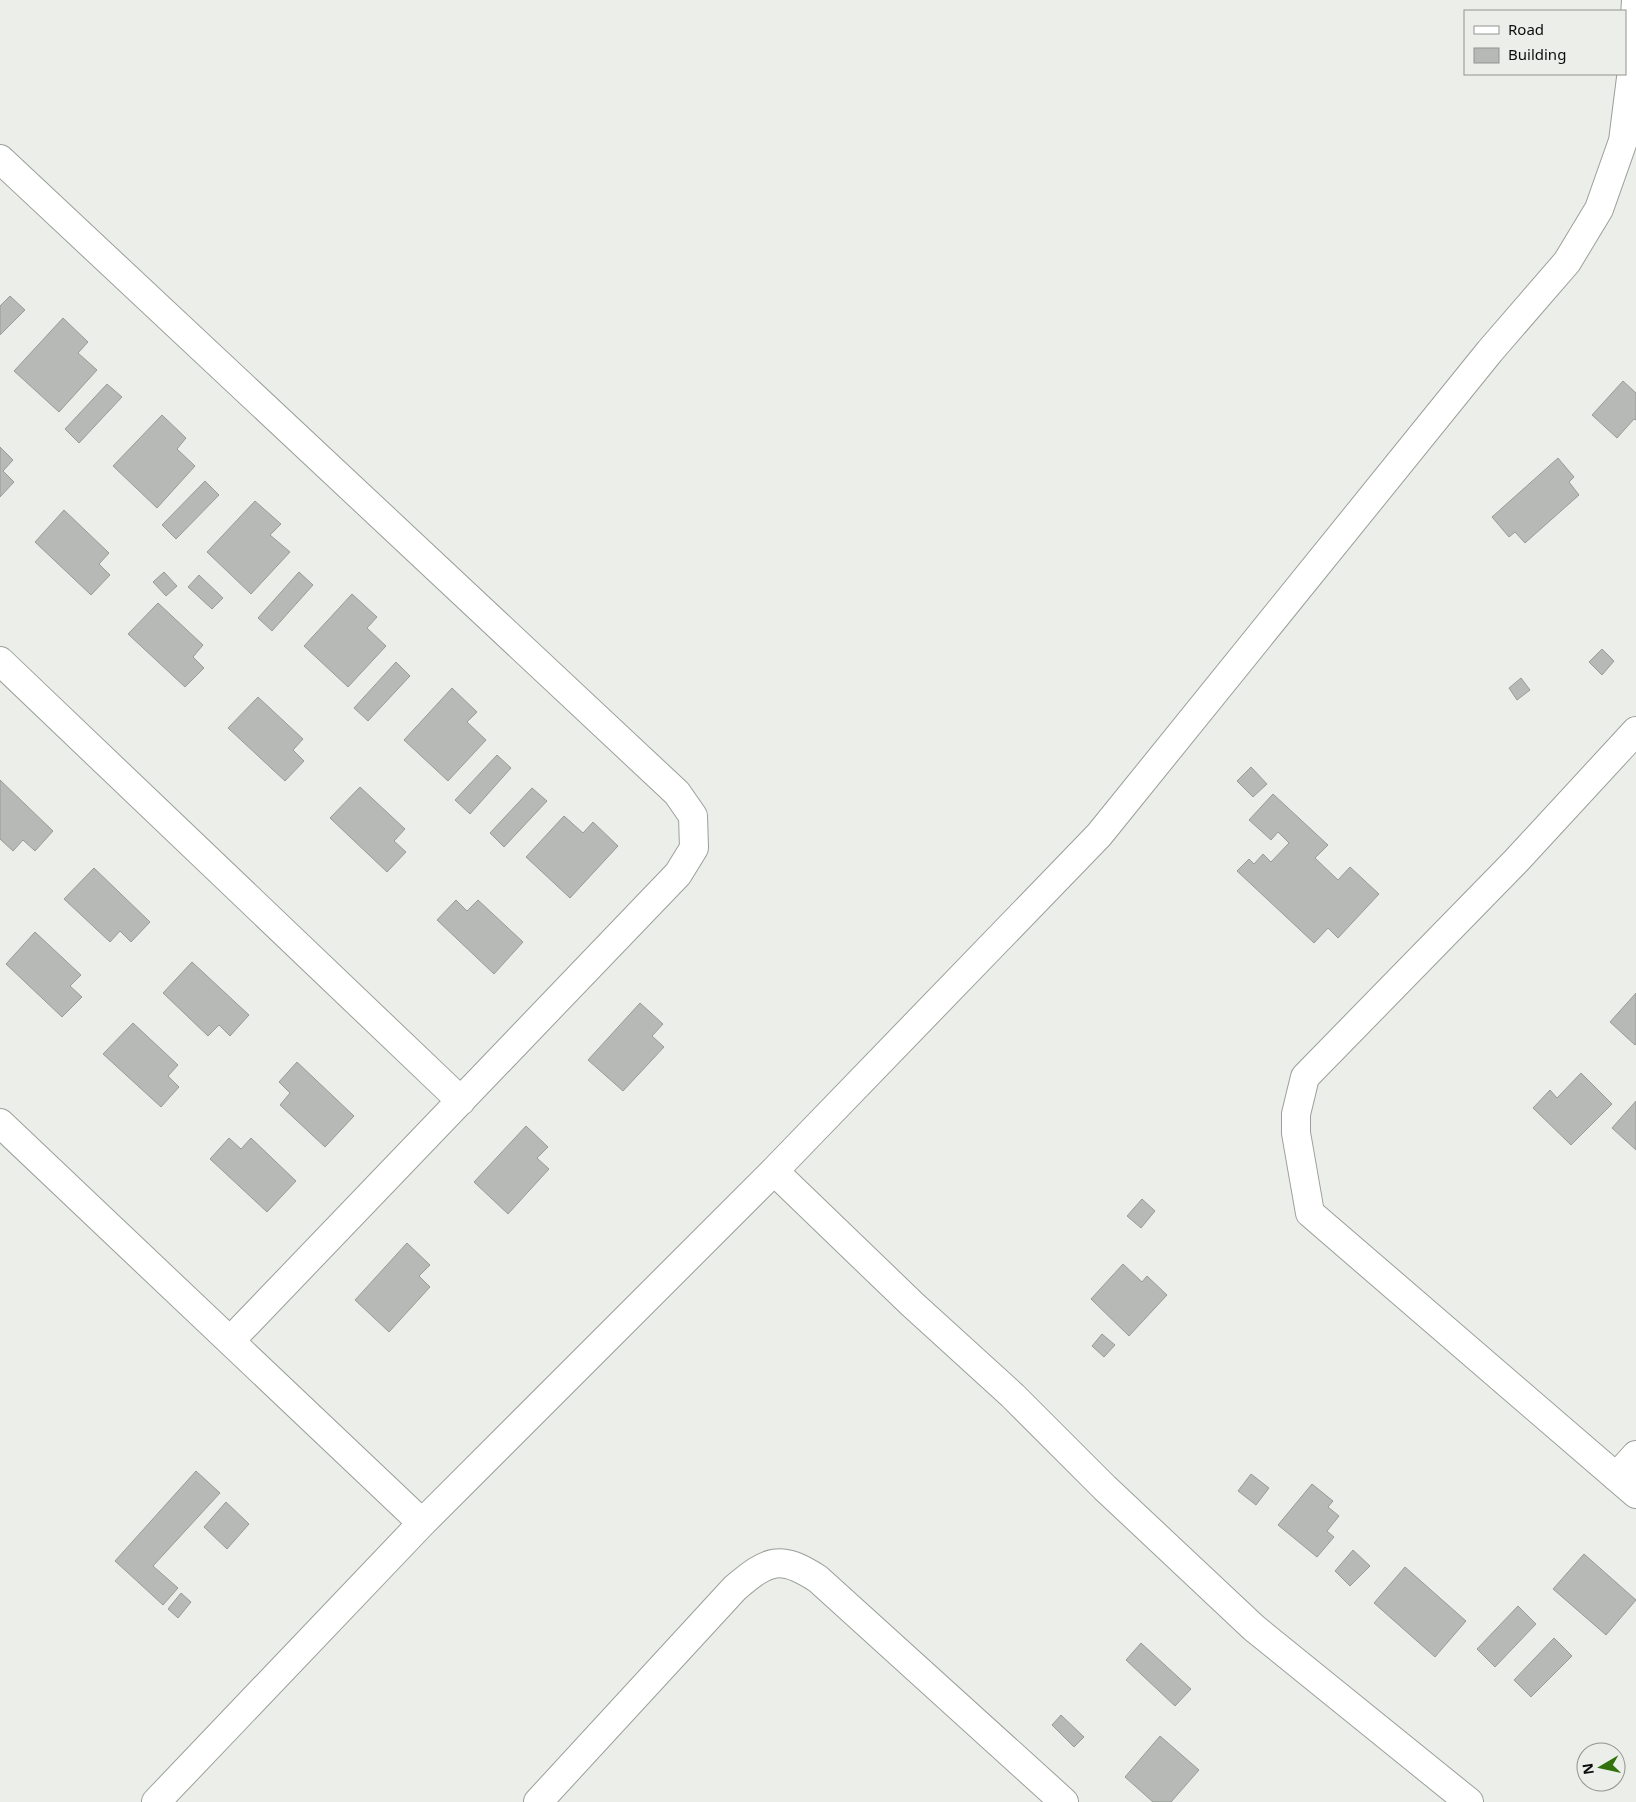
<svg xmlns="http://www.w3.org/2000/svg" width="1636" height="1802" viewBox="0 0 1636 1802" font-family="'Noto Sans',sans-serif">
	<rect width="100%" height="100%" fill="#ebeee9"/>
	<!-- building -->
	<path fill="#b6b9b5" stroke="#989c97" d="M10,296L25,310L0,335V306Z
		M63,318L88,342L78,353L97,370L59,412L14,371Z
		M1623,381L1636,393V420L1634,419L1617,438L1592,415Z
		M107,384L122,397L79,443L65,429Z
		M162,415L186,438L177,449L195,466L157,508L113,466Z
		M0,447L13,460L3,471L14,482L0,497Z
		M1558,458L1574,477L1569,482L1579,495L1525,543L1515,532L1509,537L1492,517Z
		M205,481L219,495L176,539L162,525Z
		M255,501L281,524L270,535L290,552L251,594L207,552Z
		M64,510L109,553L99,564L110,575L91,595L35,542Z
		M164,572L177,586L166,596L153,582Z
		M299,572L313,585L272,631L258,618Z
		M199,575L223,598L212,609L188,587Z
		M352,594L377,617L367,628L386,646L348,687L304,646Z
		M158,603L203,645L193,657L204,668L185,687L128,634Z
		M1602,649L1614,661L1602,675L1589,662Z
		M396,662L410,676L368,721L354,708Z
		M1521,678L1530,690L1517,700L1509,688Z
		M452,688L477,712L467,722L486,740L448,781L404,740Z
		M258,697L303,739L293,750L304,761L285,781L228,728Z
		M497,755L511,768L470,814L455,800Z
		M1251,767L1267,784L1253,797L1237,781Z
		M0,780L53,831L35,851L23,840L13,851L0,839Z
		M360,787L405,829L394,841L406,852L387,872L330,818Z
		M532,788L547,801L504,847L490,833Z
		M1273,794L1328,845L1315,858L1338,880L1350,867L1379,894L1338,938L1328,928L1314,943L1237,871L1249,859L1254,864L1263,854L1271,862L1289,843L1278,832L1271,840L1249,820Z
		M564,816L583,833L593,822L618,846L570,898L526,857Z
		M94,868L150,922L131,942L120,931L110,942L64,899Z
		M456,900L467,911L478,900L523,942L494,974L437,920Z
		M35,932L81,975L70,986L82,997L62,1017L6,964Z
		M192,962L249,1015L230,1036L219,1025L208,1036L163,993Z
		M1636,993V1043L1635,1045L1610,1022Z
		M640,1003L663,1024L652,1036L664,1047L623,1091L588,1060Z
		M133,1023L178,1065L168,1076L179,1087L161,1107L103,1054Z
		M297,1062L354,1116L325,1147L280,1105L290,1093L279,1082Z
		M1581,1073L1612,1104L1571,1145L1533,1108L1550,1090L1557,1098Z
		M1636,1101V1150L1612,1128Z
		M526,1126L548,1147L537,1158L549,1169L508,1214L474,1182Z
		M229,1138L241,1149L251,1138L296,1181L267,1212L210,1159Z
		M1142,1199L1155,1211L1141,1228L1127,1216Z
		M407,1243L430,1265L419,1276L430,1287L389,1332L355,1300Z
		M1123,1264L1142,1282L1147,1276L1167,1295L1129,1336L1091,1299Z
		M1102,1334L1115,1345L1104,1357L1092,1346Z
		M196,1471L220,1493L153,1566L178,1588L163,1605L115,1561Z
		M1251,1474L1269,1488L1256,1505L1238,1491Z
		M1312,1484L1333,1501L1328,1507L1339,1516L1327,1531L1334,1537L1317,1557L1278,1525Z
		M226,1502L249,1524L227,1549L204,1527Z
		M1353,1550L1370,1566L1350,1586L1335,1571Z
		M1584,1554L1636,1600L1606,1635L1553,1589Z
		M1405,1567L1466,1621L1435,1657L1374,1603Z
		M181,1593L191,1602L178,1618L168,1609Z
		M1518,1606L1536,1624L1495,1667L1477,1649Z
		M1554,1638L1572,1656L1531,1697L1514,1680Z
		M1141,1643L1191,1689L1175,1706L1126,1660Z
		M1061,1715L1084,1737L1074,1747L1052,1725Z
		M1160,1736L1199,1770L1171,1802H1153L1125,1777Z"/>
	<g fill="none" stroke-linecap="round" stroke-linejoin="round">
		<!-- minor casing -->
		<g stroke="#9b9f9a" stroke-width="30">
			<path id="minor" d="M0,159L677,793L693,816L694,848L678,874L230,1341
				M0,661L461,1101
				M1636,731L1516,861L1305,1077L1296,1114V1133L1310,1213L1636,1494
				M0,1123L422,1523
				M774,1171L912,1304L1013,1396L1105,1488L1254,1628L1469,1802
				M1616,1477L1636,1455
				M156,1802L422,1523L774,1171L1099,835L1490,351L1567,262L1599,209L1623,141L1632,70L1636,0
				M538,1802L735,1588C768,1560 780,1554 818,1579L1064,1802"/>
		</g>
		<!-- minor -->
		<use href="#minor" stroke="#fff" stroke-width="28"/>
	</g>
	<!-- legend -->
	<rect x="1464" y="10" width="162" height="65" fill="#ebeee9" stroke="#919490"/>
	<rect x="1474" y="26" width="25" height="8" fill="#ffffff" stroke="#919490"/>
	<text x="1508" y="35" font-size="15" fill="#0b0d0b">Road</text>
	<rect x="1474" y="48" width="25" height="15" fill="#b6b9b5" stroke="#919490"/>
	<text x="1508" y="60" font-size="15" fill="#0b0d0b">Building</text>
	<!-- north arrow -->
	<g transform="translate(1601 1767) rotate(261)"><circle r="24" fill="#ebeee9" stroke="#919490"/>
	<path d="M0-4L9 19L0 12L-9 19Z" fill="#31720c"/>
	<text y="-8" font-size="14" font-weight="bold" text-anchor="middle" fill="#0b0d0b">N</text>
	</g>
</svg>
